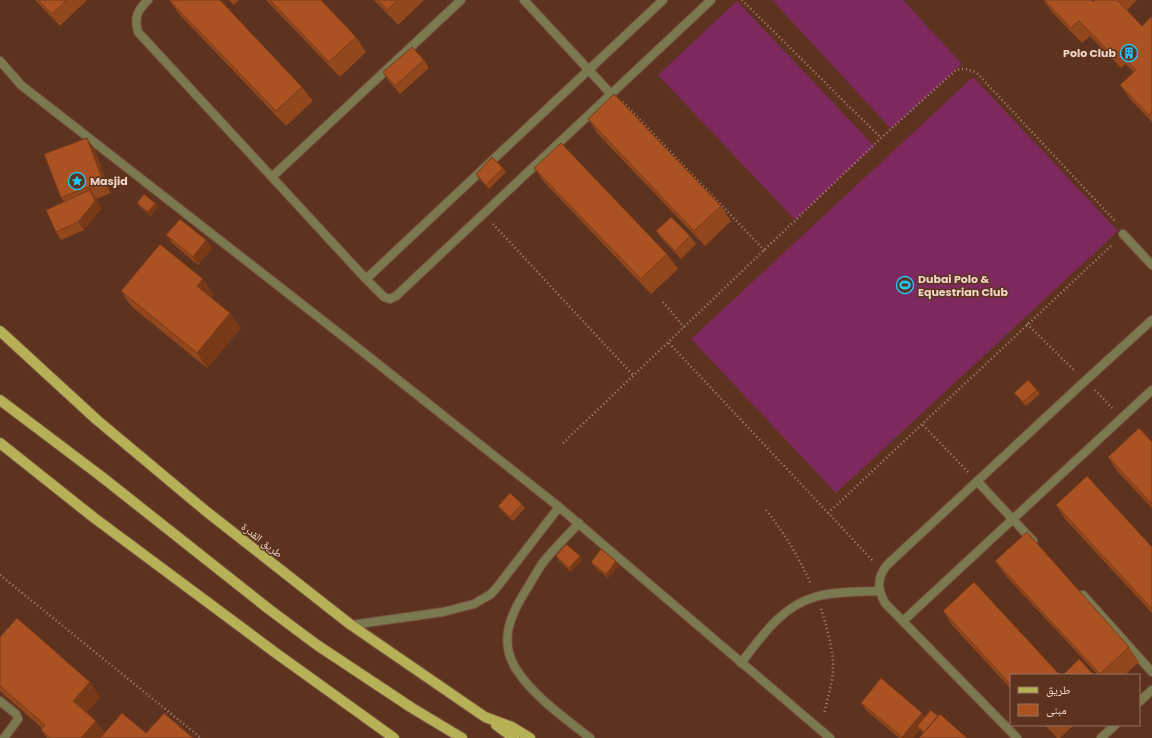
<svg xmlns="http://www.w3.org/2000/svg" width="1152" height="738" viewBox="0 0 1152 738" font-family="Poppins,'Noto Naskh Arabic',sans-serif">
	<rect width="100%" height="100%" fill="#5d331f"/>
	<!-- grass -->
	<path fill="#7d295d" d="M772,0H903L962,64L891,129Z
		M737,1L874,146L795,220L658,75Z
		M973,77L1118,231L836,493L691,339Z"/>
	<g fill="none" stroke-linecap="round" stroke-linejoin="round">
		<!-- service casing -->
		<g stroke="#77503e" stroke-width="10">
			<path id="service" d="M148,0C137,11 134,17 138,32L366,279L384,297L390,299L396,296L711,0
				M524,0L611,94
				M0,61L21,85L349,341L559,507L830,738
				M272,177L461,0
				M1123,234L1152,265
				M366,279L663,0
				M977,481L1033,541
				M579,523C567,536 555,548 544,561C538,569 533,579 528,587C511,613 498,640 516,669C534,697 565,718 590,738
				M1083,595L1152,672
				M903,621L1152,390
				M351,625L443,612L474,604L491,594L498,586L559,507
				M741,663C761,637 782,606 815,597C835,591 858,592 879,591
				M0,701L16,714L18,719L4,738
				M1139,702L1152,690
				M1017,738L885,603C877,589 877,577 887,565L1085,381L1152,320
				M1101,738L1115,725"/>
		</g>
		<!-- primary casing -->
		<g stroke="#77503e" stroke-width="12">
			<path id="primary" d="M0,331L97,420L207,512L351,625L485,717L512,727L530,738
				M0,400L102,477L270,610L317,645L412,708L462,738
				M0,443L93,517L273,651L394,738
				M496,725L514,738"/>
		</g>
		<!-- path -->
		<path stroke="#a98777" stroke-width="2.5" stroke-dasharray="1 3" stroke-linecap="butt" d="M742,0L881,138
			M623,102L765,251
			M493,224L634,376
			M663,302L685,328
			M1027,324L1075,371
			M669,343L874,562
			M1095,390L1112,408
			M923,425L968,472
			M563,443L881,138L956,70C964,68 969,69 977,73L1116,222
			M766,510C786,535 798,556 811,584
			M828,513L1113,244
			M0,575L201,738
			M821,609C826,624 834,652 833,668C833,683 827,699 824,714"/>
		<!-- service -->
		<use href="#service" stroke="#7b7950" stroke-width="8"/>
		<!-- primary -->
		<use href="#primary" stroke="#b6b057" stroke-width="10"/>
	</g>
	<!-- wall -->
	<path fill="#93471d" d="M35,0H87L60,26Z
		M169,0L302,87L313,101L286,126L180,15Z
		M229,0H239L234,5Z
		M266,0H321L356,37L366,52L340,77Z
		M374,0H424L398,25Z
		M1043,0H1091L1093,2L1094,0H1137L1127,10L1142,26L1152,16V122L1131,100L1120,85L1134,72L1125,64L1121,68L1090,36L1082,43L1053,13Z
		M424,60L429,68L400,94L388,80L383,72Z
		M588,119L721,206L731,221L705,246L598,134Z
		M95,150L111,193L96,199L101,209L84,230L61,240L56,232L64,202L61,198Z
		M503,168L506,172L489,189L478,178L476,174Z
		M534,168L667,254L678,269L651,294L545,183Z
		M137,203H155L158,207L151,216L140,207Z
		M656,231L690,236L696,244L681,259L662,239Z
		M166,235L206,240L212,248L198,265L172,243Z
		M203,279L213,294L211,297L241,328L207,368L131,306L121,291Z
		M1037,390L1040,394L1026,406L1014,393Z
		M1152,442V508L1118,472L1108,457Z
		M522,504L525,508L513,521L501,510L498,506Z
		M1056,505L1152,547V613L1066,520Z
		M556,556L582,560L571,572L559,561Z
		M995,561L1129,647L1139,662L1125,675H1098L1006,576Z
		M591,562L619,565L608,578L594,566Z
		M943,611L1011,675V689L953,626Z
		M0,637L100,697L87,712L105,733H146L193,738H47L41,730L42,728L0,691Z
		M861,703L925,717L938,716L923,733L920,730L913,738H899L866,710Z
		M1045,725H1074L1060,738H1057Z"/>
	<!-- shaded-wall -->
	<path fill="#783918" d="M87,138L95,150L111,193L103,181Z
		M90,190L96,198L101,209L84,230L78,222Z
		M155,203L158,207L151,216L148,212Z
		M206,240L212,248L198,265L193,257Z
		M203,279L213,294L208,301L197,286Z
		M230,313L241,328L207,368L197,353Z
		M580,556L582,560L571,572L569,568Z
		M616,561L619,565L608,578L606,574Z
		M90,682L100,697L84,716L73,701Z
		M922,713L928,721L917,726L920,730L913,738H902V737Z
		M96,721L107,735L104,738H81Z"/>
	<!-- building -->
	<path fill="#ab5222" stroke="#783918" d="M38,0H67L52,14Z
		M169,0H220L302,87L276,111Z
		M270,0H321L356,37L329,62Z
		M378,0H398L387,10Z
		M1044,0H1091L1093,2L1094,0H1117L1142,26L1152,16V112L1149,115L1120,85L1136,70L1115,49L1110,53L1079,21L1071,28Z
		M412,47L424,60L395,86L383,72Z
		M614,94L721,206L694,231L588,119Z
		M87,138L103,181L61,198L44,154Z
		M561,143L667,254L641,279L534,168Z
		M492,157L503,168L486,185L476,174Z
		M90,190L95,201L78,222L56,232L46,210Z
		M144,194L155,203L148,212L137,203Z
		M671,217L690,236L675,251L656,231Z
		M180,219L206,240L193,257L166,235Z
		M160,244L203,279L197,286L230,313L197,353L121,291Z
		M1028,380L1037,390L1023,402L1014,393Z
		M1139,428L1152,442V504L1108,457Z
		M1087,476L1152,547V609L1056,505Z
		M510,493L522,504L510,517L498,506Z
		M1027,532L1129,647L1100,674L995,561Z
		M566,544L580,556L569,568L556,556Z
		M601,549L616,561L606,574L591,562Z
		M974,582L1060,675H1011V685L943,611Z
		M17,618L90,682L73,701L96,721L81,738H50L41,730L45,725L0,686V637Z
		M1079,659L1094,675H1065L1064,674Z
		M881,678L922,713L902,737L861,703Z
		M931,710L938,716L924,732L917,726Z
		M122,713L146,733L164,713L193,738H100Z
		M940,714L967,738H919Z"/>
	<!-- icons -->
	<defs>
		<g id="building-ring" transform="scale(0.9)"><circle r="9.5" fill="#5d331f" stroke="#1ec9fd" stroke-width="1.5"/><path d="M-4-6H4V6H1V3H-1V6H-4ZM-2.5-4.3h1.7v1.8h-1.7ZM.8-4.3h1.7v1.8H.8ZM-2.5-1h1.7V.8h-1.7ZM.8-1h1.7V.8H.8Z" fill="#1ec9fd"/></g>
		<g id="sight-ring" transform="scale(0.9)"><circle r="9.5" fill="#5d331f" stroke="#1ec9fd" stroke-width="1.5"/><path d="M0-6L1.8-2.2L6-1.7L2.9 1.2L3.7 5.4L0 3.3L-3.7 5.4L-2.9 1.2L-6-1.7L-1.8-2.2Z" fill="#1ec9fd"/></g>
		<g id="stadium-ring" transform="scale(0.9)"><circle r="9.5" fill="#5d331f" stroke="#1ec9fd" stroke-width="1.5"/><path d="M0-5a6.5 5 0 1 0 0 10a6.5 5 0 1 0 0-10ZM-3.5-1.8h7v3.6h-7Z" fill="#1ec9fd"/></g>
	</defs>
	<g fill-rule="evenodd">
		<use href="#building-ring" x="1129" y="53"/>
		<use href="#sight-ring" x="77" y="181"/>
		<use href="#stadium-ring" x="905" y="285"/>
	</g>
	<g text-anchor="middle" dominant-baseline="central" stroke-width="3" stroke-linejoin="round" paint-order="stroke">
		<!-- poi labels -->
		<g font-size="11" font-weight="bold" fill="#f0d5c9" stroke="#5d331f" text-anchor="start">
			<text x="1116" y="53" text-anchor="end">Polo Club</text>
			<text x="90" y="181">Masjid</text>
			<text x="918" y="279">Dubai Polo &amp;<tspan x="918" dy="13">Equestrian Club</tspan></text>
		</g>
		<!-- street labels -->
		<g font-size="11" fill="#f0d5c9" stroke="#5d331f">
			<text transform="translate(262 540) rotate(38)">طريق القدرة</text>
		</g>
	</g>
	<!-- legend -->
	<rect x="1010" y="674" width="130" height="52" fill="#5d331f" stroke="#987463"/>
	<rect x="1018" y="687" width="20" height="6" fill="#b6b057" stroke="#987463"/>
	<text x="1046" y="694" font-size="12" fill="#f0d5c9">طريق</text>
	<rect x="1018" y="704" width="20" height="12" fill="#ab5222" stroke="#987463"/>
	<text x="1046" y="714" font-size="12" fill="#f0d5c9">مبنى</text>
</svg>
